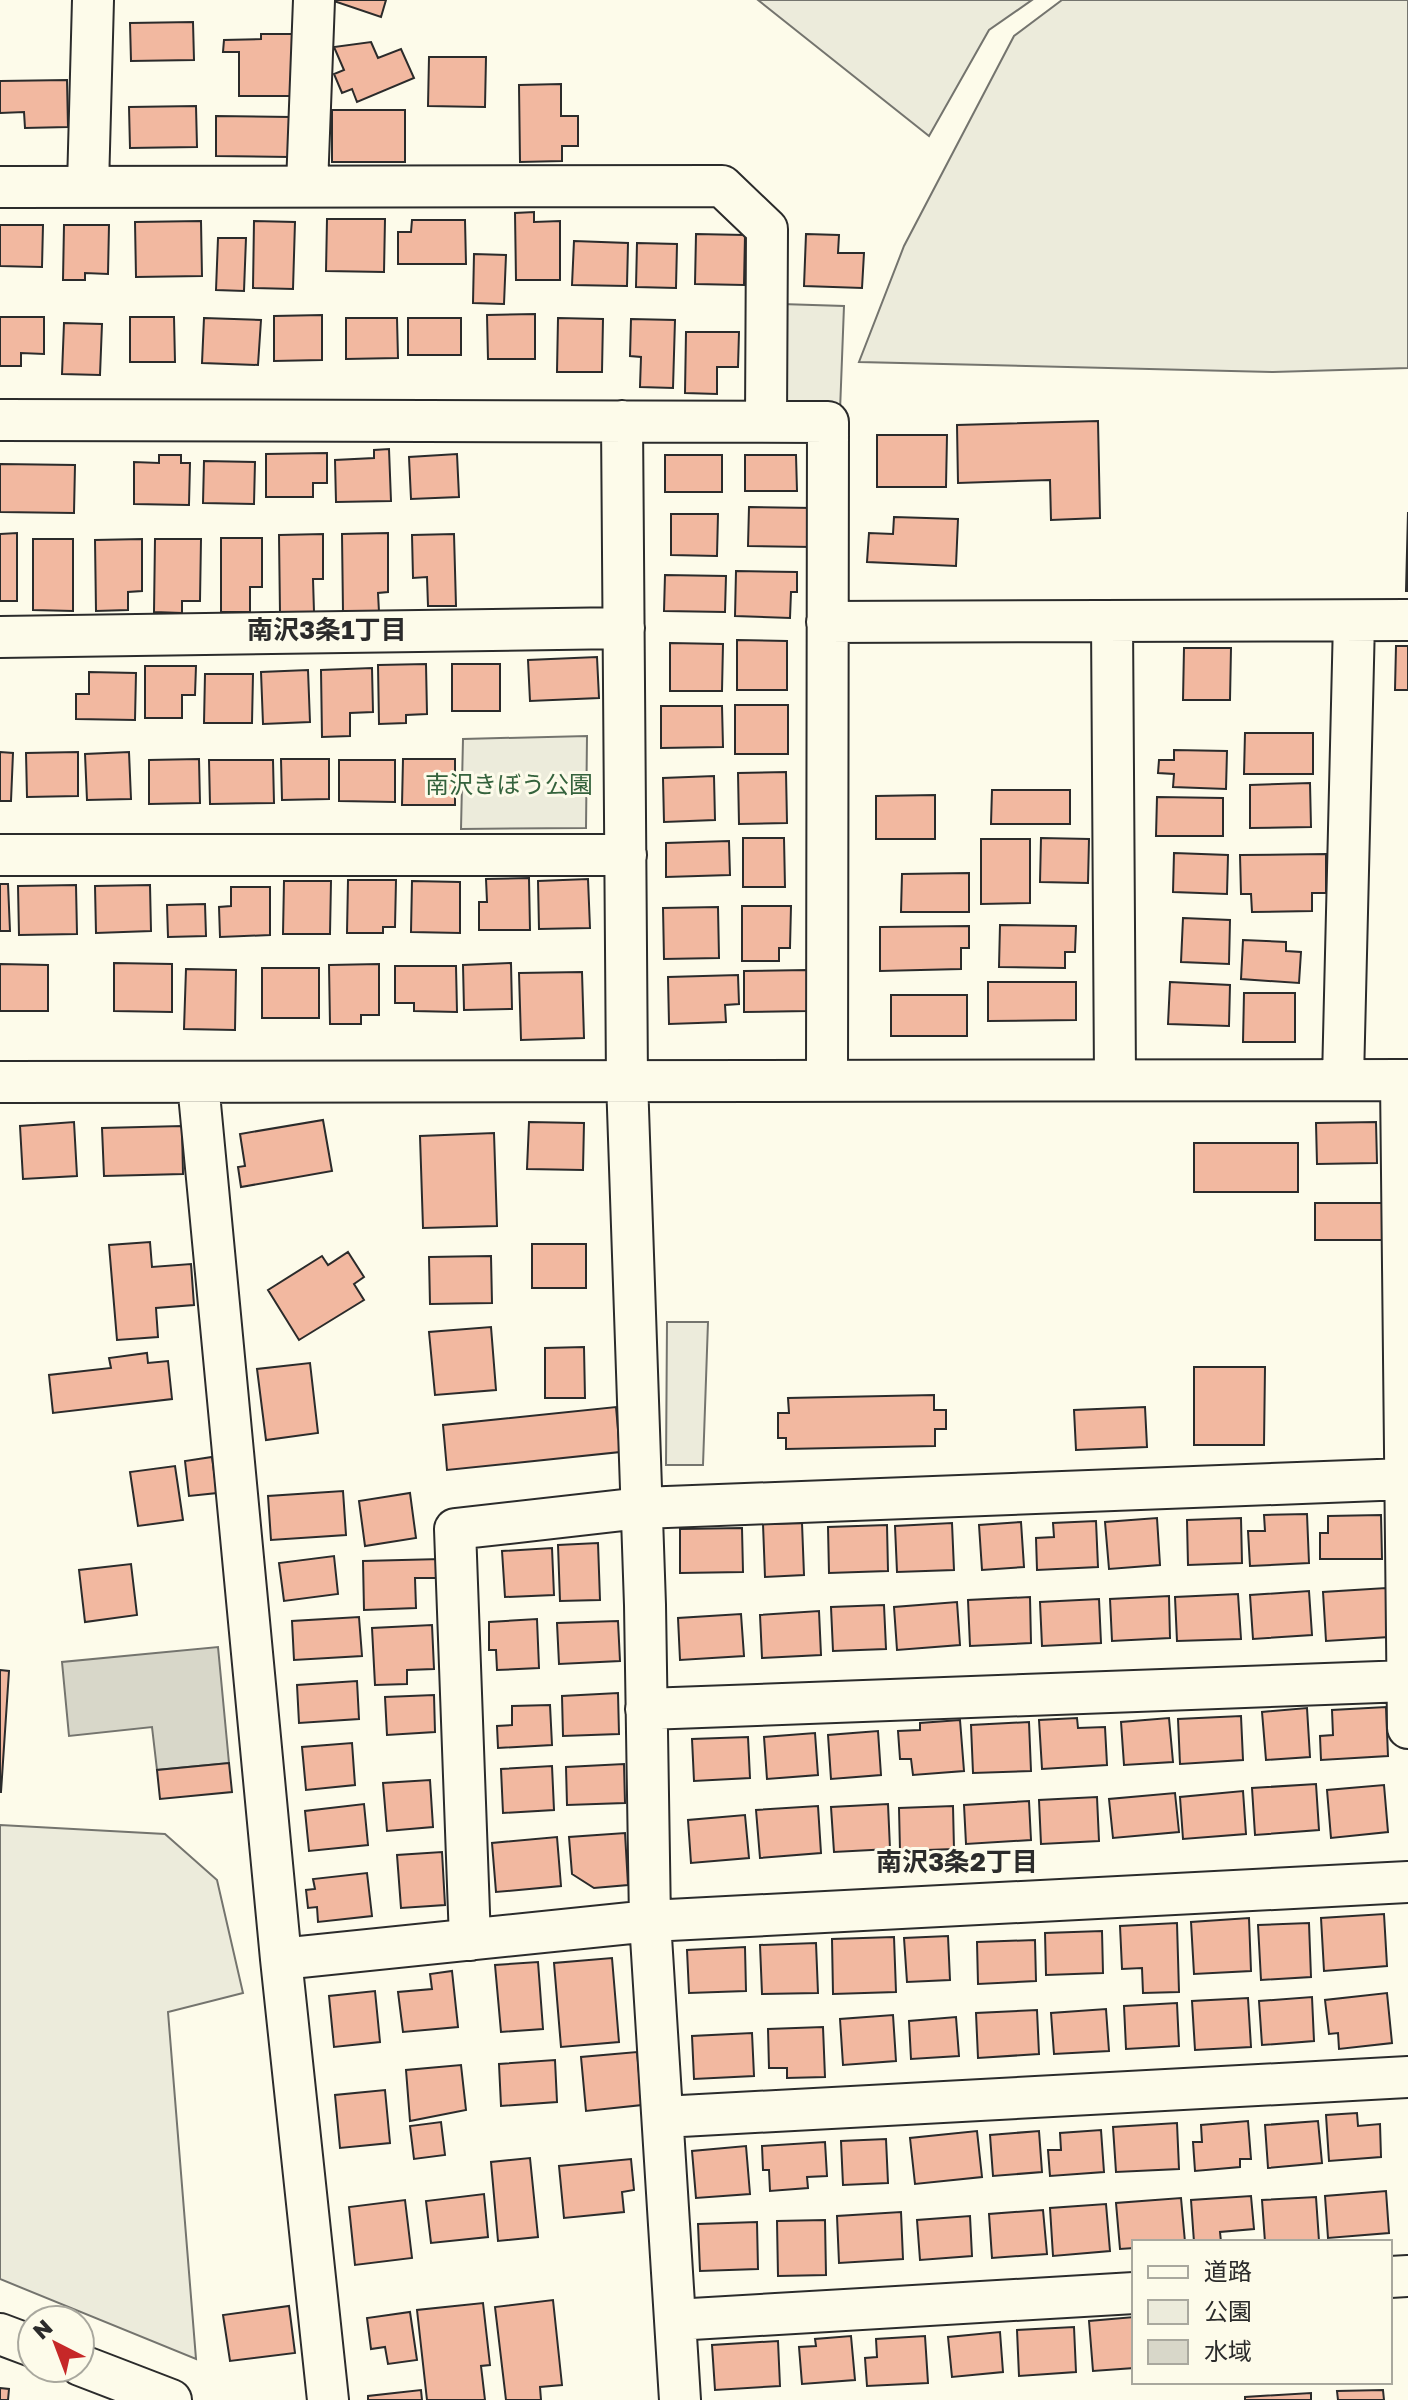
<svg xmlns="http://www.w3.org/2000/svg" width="1408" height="2400" viewBox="0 0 1408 2400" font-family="'Golos Text','Noto Sans JP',sans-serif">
	<rect width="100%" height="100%" fill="#fdfbea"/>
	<!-- green -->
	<path fill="#ecebdb" stroke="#74746e" stroke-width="2" d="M758,0H1032L989,30L929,136Z
		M1062,0H1408V368L1273,372L859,362L904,246L1014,36Z
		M781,304L844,306L840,411L780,407Z
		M587,736L586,828L461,829L463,739Z
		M667,1322H708L703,1465H666Z
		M0,1825L165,1834L217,1880L243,1993L168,2012L196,2359L0,2279Z"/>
	<!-- water -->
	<path fill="#d8d7c9" stroke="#74746e" stroke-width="2" d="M218,1647L229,1763L157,1770L152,1727L69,1736L62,1662Z"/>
	<!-- building -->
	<path fill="#f2b8a0" stroke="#2b2b2b" stroke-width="2" d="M331,0H386L381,17Z
		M193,22L194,60L131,61L130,23Z
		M261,34H297V96H239V52H223L224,40L261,39Z
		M371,42L378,58L401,49L414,78L357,102L352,89L342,93L334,74L344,70L334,47Z
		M429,57H486L485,107L428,106Z
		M67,80L68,127L25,128L24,112L0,113V81Z
		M561,84V116H578V146H562V161L520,162L519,85Z
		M196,106L197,147L130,148L129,107Z
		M332,110H405V162H332Z
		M216,116L291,117L290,157L216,156Z
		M534,212V222L560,221V280H516L515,213Z
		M327,219H385L384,272L326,271Z
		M412,220H465L466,264H398V232H411Z
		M201,221L202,276L136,277L135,222Z
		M254,221L295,222L293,289L253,288Z
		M0,225H43L42,267L0,266Z
		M64,225H109L108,274L85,273V280H63Z
		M696,234L745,235L744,285L695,284Z
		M806,234L839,235L838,253H864L862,288L804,286Z
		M218,238H246L244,291L216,290Z
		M574,241L628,243L627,286L572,285Z
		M637,243L677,244L676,288L636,287Z
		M474,254L506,255L504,304L473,303Z
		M535,314V359H488L487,315Z
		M322,315V360L274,361V316Z
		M0,317H44V354L21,353V366H0Z
		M130,317H174L175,362H130Z
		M204,318L261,320L258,365L202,363Z
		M346,318H397L398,358L346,359Z
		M408,318H461V355H408Z
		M558,318L603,319L602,372H557Z
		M631,319L675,320L673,388L640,387L641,357L630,356Z
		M64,323L102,324L100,375L62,374Z
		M686,332H739L738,367H717V394L685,393Z
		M1098,421L1100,518L1051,520L1050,480L958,483L957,425Z
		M877,435H947L946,487H877Z
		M389,449L391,501L336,502L335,460L374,458V450Z
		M327,453V483H313V497H266V454Z
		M457,454L459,497L411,499L409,457Z
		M159,455H181V463H190L189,505L134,504V462L159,463Z
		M665,455H722V492H665Z
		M745,455H796L797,491H745Z
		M204,461L255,462L254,504L203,503Z
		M0,464L75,465L74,513L0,512Z
		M749,507L814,508L813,547L748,546Z
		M1408,512V591H1406Z
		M671,514H718L717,556L671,555Z
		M894,517L958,519L956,566L867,562L869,533L893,534Z
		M17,533V601H0V534Z
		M388,533V592L378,593L379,612H343L342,534Z
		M323,534V579H313L314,612L280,613L279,535Z
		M454,534L456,606H428L427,577L413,578L412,535Z
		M221,538H262V587H250V612H221Z
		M33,539H73V611L33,610Z
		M142,539V591L128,592V610L96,611L95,540Z
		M155,539H201L200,601H182V613L154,612Z
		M736,571L797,572V592H791L790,618L735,616Z
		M665,575L726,576L725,612L664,611Z
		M737,640L787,641V690H737Z
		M670,643L723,644L722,691H670Z
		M1396,646H1408V690H1395Z
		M1184,648H1231L1230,700H1183Z
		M597,657L599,698L530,701L528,660Z
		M426,664L427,714L406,715V723L379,724L378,665Z
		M452,664H500V711H452Z
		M145,666H196L195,695H182V718H145Z
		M372,668L373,712L350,713V736L322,737L321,670Z
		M308,670L310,722L263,724L261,672Z
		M89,672L136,673L135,720L76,719V694H89Z
		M205,674H253L252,723H204Z
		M735,705H788V754H735Z
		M661,706H722L723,747L661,748Z
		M1245,733H1313V774H1244Z
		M1174,750L1227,751L1226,789L1173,787L1174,774L1158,773L1159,760H1174Z
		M0,752L13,753L11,801H0Z
		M78,752V796L27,797L26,753Z
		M129,752L131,799L87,800L85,754Z
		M199,759L200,803L149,804V760Z
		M281,759H329V799L282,800Z
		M403,759H455V805H402Z
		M209,760H273L274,803L210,804Z
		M339,760H395V802L339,801Z
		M786,772L787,823L739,824L738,773Z
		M714,776L715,820L664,822L663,778Z
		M1310,783L1311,827L1250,828V785Z
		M992,790H1070V824H991Z
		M935,795V839H876V796Z
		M1157,797L1223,798V836H1156Z
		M743,838H784L785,887H743Z
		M1041,838L1089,839L1088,883L1040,882Z
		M981,839H1030V903L981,904Z
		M729,841L730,875L666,877V843Z
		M1174,853L1228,855L1227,894L1173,892Z
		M1326,854V893H1312V911L1252,912L1251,894H1241L1240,855Z
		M969,873V912H901L902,874Z
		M529,878L530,930H479V902H487L486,879Z
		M588,879L590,928L539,929L538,881Z
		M348,880H396L395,927H383V933H347Z
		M284,881H331L330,934H283Z
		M412,881L460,882V933L411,932Z
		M0,884H8L10,931H0Z
		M76,885L77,934L19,935L18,886Z
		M150,885L151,931L96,933L95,886Z
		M231,887H270V935L220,937L219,907L231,906Z
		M205,904L206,936L168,937L167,905Z
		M742,906H791L790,948H779V961H742Z
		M718,907L719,958L664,959L663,908Z
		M1183,918L1230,920L1229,964L1181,962Z
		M1000,925L1076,926L1075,952H1065V968L999,967Z
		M969,926V948H961V969L880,971V927Z
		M1243,940L1286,942V951L1301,952L1299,983L1241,979Z
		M114,963L172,964V1012L114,1011Z
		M511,963L512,1009L464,1010L463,965Z
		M0,964L48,965V1011H0Z
		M379,964V1015H361V1024H330L329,965Z
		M395,966H456L457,1012L414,1011V1003H395Z
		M262,968H319V1018H262Z
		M186,969L236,970L235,1030L184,1029Z
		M807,970L808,1011L744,1012V971Z
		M582,972L584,1038L521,1040L519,973Z
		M738,975L739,1004L725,1005L726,1022L669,1024L668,977Z
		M988,982H1076V1020L988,1021Z
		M1170,982L1230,985L1229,1026L1168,1024Z
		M1244,993H1295V1042H1243Z
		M891,995H967V1036H891Z
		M323,1120L332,1171L241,1187L238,1167L245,1166L240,1134Z
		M74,1122L77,1176L23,1179L20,1126Z
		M529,1122L584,1123L583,1170L527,1169Z
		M1376,1122L1377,1163L1317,1164L1316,1123Z
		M182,1126L183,1174L104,1176L102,1128Z
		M494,1133L497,1226L423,1228L420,1136Z
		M1194,1143H1298V1192H1194Z
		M1315,1203H1384V1240H1315Z
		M150,1242L152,1267L191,1264L194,1305L156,1308L158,1337L117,1340L109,1245Z
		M532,1244H586V1288H532Z
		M348,1252L364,1277L354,1284L364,1300L299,1340L268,1290L322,1256L328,1265Z
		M491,1256L492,1303L430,1304L429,1257Z
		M491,1327L496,1390L435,1395L429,1332Z
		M584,1347L585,1398H545V1348Z
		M147,1353L148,1363L168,1361L172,1399L53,1413L49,1375L111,1368L109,1358Z
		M310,1363L318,1433L266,1440L257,1369Z
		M1194,1367H1265L1264,1445H1194Z
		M934,1395V1410H946V1429H935V1446L786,1449V1438H778V1413H789L788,1398Z
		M616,1407L620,1452L447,1470L443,1425Z
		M1145,1407L1147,1447L1076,1450L1074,1410Z
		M212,1457L217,1493L189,1496L185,1461Z
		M175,1466L183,1520L138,1526L130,1472Z
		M343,1491L346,1535L271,1540L268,1496Z
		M410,1493L416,1538L365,1546L359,1501Z
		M1307,1514L1309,1563L1250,1566L1248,1531H1265L1264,1515Z
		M1381,1515L1382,1559H1320V1533H1328V1516Z
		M1157,1518L1160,1565L1109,1569L1105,1522Z
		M1241,1518L1242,1563L1188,1565L1187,1520Z
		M1096,1521L1098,1567L1037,1570L1036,1538L1054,1537L1053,1523Z
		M1021,1522L1024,1567L982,1570L979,1525Z
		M802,1523L804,1575L765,1577L763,1524Z
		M952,1523L954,1570L897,1572L895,1526Z
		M887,1525L888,1571L829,1573L828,1527Z
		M742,1528L743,1572L680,1573V1529Z
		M598,1543L600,1600L560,1601L558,1545Z
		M552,1548L554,1595L505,1597L502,1551Z
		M334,1556L338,1594L284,1601L279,1563Z
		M441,1559L442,1578H415L416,1608L364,1610L363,1561Z
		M131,1564L137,1615L85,1622L79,1570Z
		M1386,1588L1389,1637L1326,1641L1323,1592Z
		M1309,1591L1312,1635L1253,1639L1250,1595Z
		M1238,1594L1241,1639L1177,1641L1175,1597Z
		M1169,1596L1170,1638L1112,1641L1110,1599Z
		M1030,1597L1031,1643L970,1646L968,1600Z
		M1099,1599L1101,1643L1042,1646L1040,1602Z
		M957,1602L960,1645L897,1650L894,1607Z
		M884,1605L886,1649L833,1651L831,1607Z
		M819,1611L821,1655L762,1658L760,1615Z
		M741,1614L744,1656L680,1660L678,1618Z
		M359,1617L362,1656L294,1660L292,1621Z
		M537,1619L539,1668L497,1670L496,1650H489V1622Z
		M618,1621L620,1661L559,1664L557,1623Z
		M432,1625L434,1669L407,1670V1684L375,1685L372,1628Z
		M0,1670L9,1671L1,1792H0Z
		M357,1681L359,1719L299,1723L297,1685Z
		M618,1693L619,1734L563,1736L562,1696Z
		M434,1695L435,1732L387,1735L385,1697Z
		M550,1705L552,1745L498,1748L497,1726L512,1725V1706Z
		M1386,1707L1388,1756L1321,1760L1320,1736L1333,1735L1332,1710Z
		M1307,1708L1310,1757L1266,1760L1262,1712Z
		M1241,1716L1243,1760L1180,1764L1178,1719Z
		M1077,1718L1078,1728L1105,1727L1107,1765L1042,1769L1039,1720Z
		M1169,1718L1173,1762L1124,1765L1121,1722Z
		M960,1720L964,1771L913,1775L911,1759H900L898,1731L920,1730V1723Z
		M1029,1722L1031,1771L973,1773L971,1725Z
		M878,1731L881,1775L831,1779L828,1735Z
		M815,1733L818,1775L767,1779L764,1737Z
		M748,1737L750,1778L694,1781L692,1739Z
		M352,1743L355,1785L306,1790L302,1747Z
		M229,1763L232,1792L160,1799L157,1770Z
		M624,1764L625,1803L567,1805L566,1767Z
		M552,1766L554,1810L503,1813L501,1769Z
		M430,1780L433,1827L387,1831L383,1783Z
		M1316,1784L1319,1830L1255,1835L1252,1788Z
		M1384,1785L1388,1832L1331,1838L1327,1790Z
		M1243,1791L1246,1834L1183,1839L1180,1797Z
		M1175,1793L1179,1832L1113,1838L1109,1799Z
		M1097,1797L1099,1841L1041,1844L1039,1800Z
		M1029,1801L1031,1840L966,1844L964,1805Z
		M364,1804L368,1845L309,1851L305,1811Z
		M888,1804L890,1849L834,1852L831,1807Z
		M818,1806L821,1853L760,1858L756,1810Z
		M953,1806L954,1849L900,1851L899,1808Z
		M745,1815L749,1858L691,1863L688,1820Z
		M625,1833L628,1885L594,1888L572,1874L569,1837Z
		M557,1837L561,1886L496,1892L492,1843Z
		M442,1852L445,1905L401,1908L397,1855Z
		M367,1873L372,1916L318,1922L317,1907L308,1908L306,1890L315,1889L313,1879Z
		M1384,1914L1387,1966L1324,1971L1321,1918Z
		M1249,1918L1251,1971L1194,1974L1191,1922Z
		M1177,1923L1179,1992L1143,1993L1142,1968L1122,1969L1120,1926Z
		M1309,1923L1311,1977L1261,1980L1258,1925Z
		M1102,1931L1103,1973L1046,1975L1045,1933Z
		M948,1936L950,1980L907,1982L904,1938Z
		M894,1937L896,1992L833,1994L832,1939Z
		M1035,1940L1036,1981L978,1984L977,1942Z
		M816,1943L818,1993L762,1994L760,1945Z
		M745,1947L746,1991L689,1993L687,1950Z
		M612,1958L619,2042L561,2047L554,1963Z
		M538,1962L543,2029L501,2032L495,1965Z
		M452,1971L458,2027L403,2032L398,1992L432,1989L430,1974Z
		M375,1991L380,2042L334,2047L329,1996Z
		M1387,1993L1392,2043L1339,2049L1338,2033L1329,2034L1325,2000Z
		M1312,1997L1314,2041L1262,2045L1259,2001Z
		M1248,1998L1251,2047L1195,2050L1192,2001Z
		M1177,2003L1179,2046L1126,2049L1124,2006Z
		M1106,2009L1109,2051L1054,2054L1051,2013Z
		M1037,2010L1039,2054L978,2058L976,2013Z
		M893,2015L896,2061L843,2065L840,2019Z
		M956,2017L959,2056L911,2059L909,2021Z
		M823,2027L825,2077L787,2078V2068H769L768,2029Z
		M752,2033L754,2076L694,2079L692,2036Z
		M637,2052L642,2105L586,2111L581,2057Z
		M555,2060L557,2102L501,2106L499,2064Z
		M461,2065L466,2110L410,2121L406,2070Z
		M385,2090L390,2143L340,2148L335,2095Z
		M1357,2113L1358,2126L1380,2124L1381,2157L1329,2161L1326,2115Z
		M1248,2121L1251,2159H1240V2167L1195,2171L1193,2142H1202L1201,2125Z
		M1318,2121L1322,2163L1268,2168L1265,2125Z
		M441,2122L445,2155L414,2159L410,2126Z
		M1177,2123L1179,2169L1116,2172L1113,2127Z
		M1101,2130L1104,2172L1050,2176L1048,2150H1061L1060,2133Z
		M977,2131L982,2177L915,2184L910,2138Z
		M1039,2131L1042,2172L993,2176L990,2135Z
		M886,2139L888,2183L843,2185L841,2141Z
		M825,2142L827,2176L807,2177L808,2188L770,2191L769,2170H763L762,2146Z
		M746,2146L750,2194L696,2198L692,2151Z
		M530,2158L538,2237L498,2241L491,2162Z
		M631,2159L634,2190L622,2192L624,2212L564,2218L559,2166Z
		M1386,2191L1389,2233L1328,2238L1325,2196Z
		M484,2194L488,2237L431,2243L426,2201Z
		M1251,2196L1254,2229L1220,2232L1221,2242H1194L1191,2200Z
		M1316,2197L1319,2241L1265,2242L1262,2200Z
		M1181,2198L1185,2242H1134V2248L1120,2249L1116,2203Z
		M405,2200L412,2258L355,2265L349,2207Z
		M1106,2204L1110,2251L1053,2256L1050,2208Z
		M1043,2210L1047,2254L992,2258L989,2214Z
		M901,2212L903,2259L839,2263L837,2216Z
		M970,2216L972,2256L920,2260L917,2220Z
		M825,2220L826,2275L778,2276L777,2221Z
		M757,2222L758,2269L700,2271L698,2224Z
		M553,2300L562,2385L540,2387L541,2400H506L495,2307Z
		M483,2303L490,2365L481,2366L485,2400H427L417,2310Z
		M289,2306L295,2353L230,2361L223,2315Z
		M410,2312L417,2360L388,2364L385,2347L371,2349L367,2318Z
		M1134,2317V2368L1093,2371L1089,2321Z
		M1074,2327L1076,2372L1019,2376L1017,2330Z
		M1000,2332L1003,2372L952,2377L948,2337Z
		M851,2336L855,2380L802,2384L799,2347L816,2346L815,2339Z
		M925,2336L928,2383L867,2386L865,2358L877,2357L876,2339Z
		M778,2341L780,2386L715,2390L712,2345Z
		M0,2388L9,2389L8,2400H0Z
		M421,2390L422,2400H368V2396Z
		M1383,2390L1384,2400H1338L1337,2391Z
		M1311,2393V2400H1245V2397Z"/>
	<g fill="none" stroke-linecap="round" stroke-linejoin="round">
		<!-- minor casing -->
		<g stroke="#2b2b2b" stroke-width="44">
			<path id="minor" d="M88,186L93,0
				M307,186L314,0
				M0,187L722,186L767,229L766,421
				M0,420L828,422L827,1079
				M622,421L627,1080L645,1605L650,1921L680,2400
				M1112,621L1115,1078
				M827,622L1408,620
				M0,637L624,628
				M0,855H626
				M1343,1079L1354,621
				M1401,1080L1408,1728
				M0,1082L1408,1080
				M198,1083L281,1959L328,2400
				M646,1709L1407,1681
				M470,1940L455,1529L641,1508L1405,1479
				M281,1959L650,1921L1408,1882
				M663,2117L1408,2077
				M1390,2277L1408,2276
				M675,2320L1134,2293
				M0,2334L32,2346
				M80,2365L171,2400"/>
		</g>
		<!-- minor -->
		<use href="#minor" stroke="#fdfbea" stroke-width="40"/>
	</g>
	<g text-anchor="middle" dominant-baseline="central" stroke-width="6" stroke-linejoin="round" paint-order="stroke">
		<!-- park labels -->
		<g font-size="24" fill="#34623c" stroke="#fdfbea">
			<text x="509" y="783">南沢きぼう公園</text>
		</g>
		<!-- neighbourhood labels -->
		<g font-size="26" font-weight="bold" fill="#2b2b2b" stroke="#fdfbea">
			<text x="327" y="629">南沢3条1丁目</text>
			<text x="957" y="1861">南沢3条2丁目</text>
		</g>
	</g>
	<!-- legend -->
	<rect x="1132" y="2240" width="260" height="144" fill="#fdfbea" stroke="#a9a89e" stroke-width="2"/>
	<rect x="1148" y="2266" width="40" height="12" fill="#fdfbea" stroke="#a9a89e" stroke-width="2"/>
	<text x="1204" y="2280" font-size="24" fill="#2b2b2b">道路</text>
	<rect x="1148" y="2300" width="40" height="24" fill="#ecebdb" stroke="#a9a89e" stroke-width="2"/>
	<text x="1204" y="2320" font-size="24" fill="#2b2b2b">公園</text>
	<rect x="1148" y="2340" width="40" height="24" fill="#d8d7c9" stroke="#a9a89e" stroke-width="2"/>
	<text x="1204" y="2360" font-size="24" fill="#2b2b2b">水域</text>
	<!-- north arrow -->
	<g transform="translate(56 2344) rotate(318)"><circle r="38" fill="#fdfbea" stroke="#a9a89e" stroke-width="2"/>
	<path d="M0-6L14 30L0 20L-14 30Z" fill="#c62828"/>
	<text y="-12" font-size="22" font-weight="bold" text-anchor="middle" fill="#2b2b2b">N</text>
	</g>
</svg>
